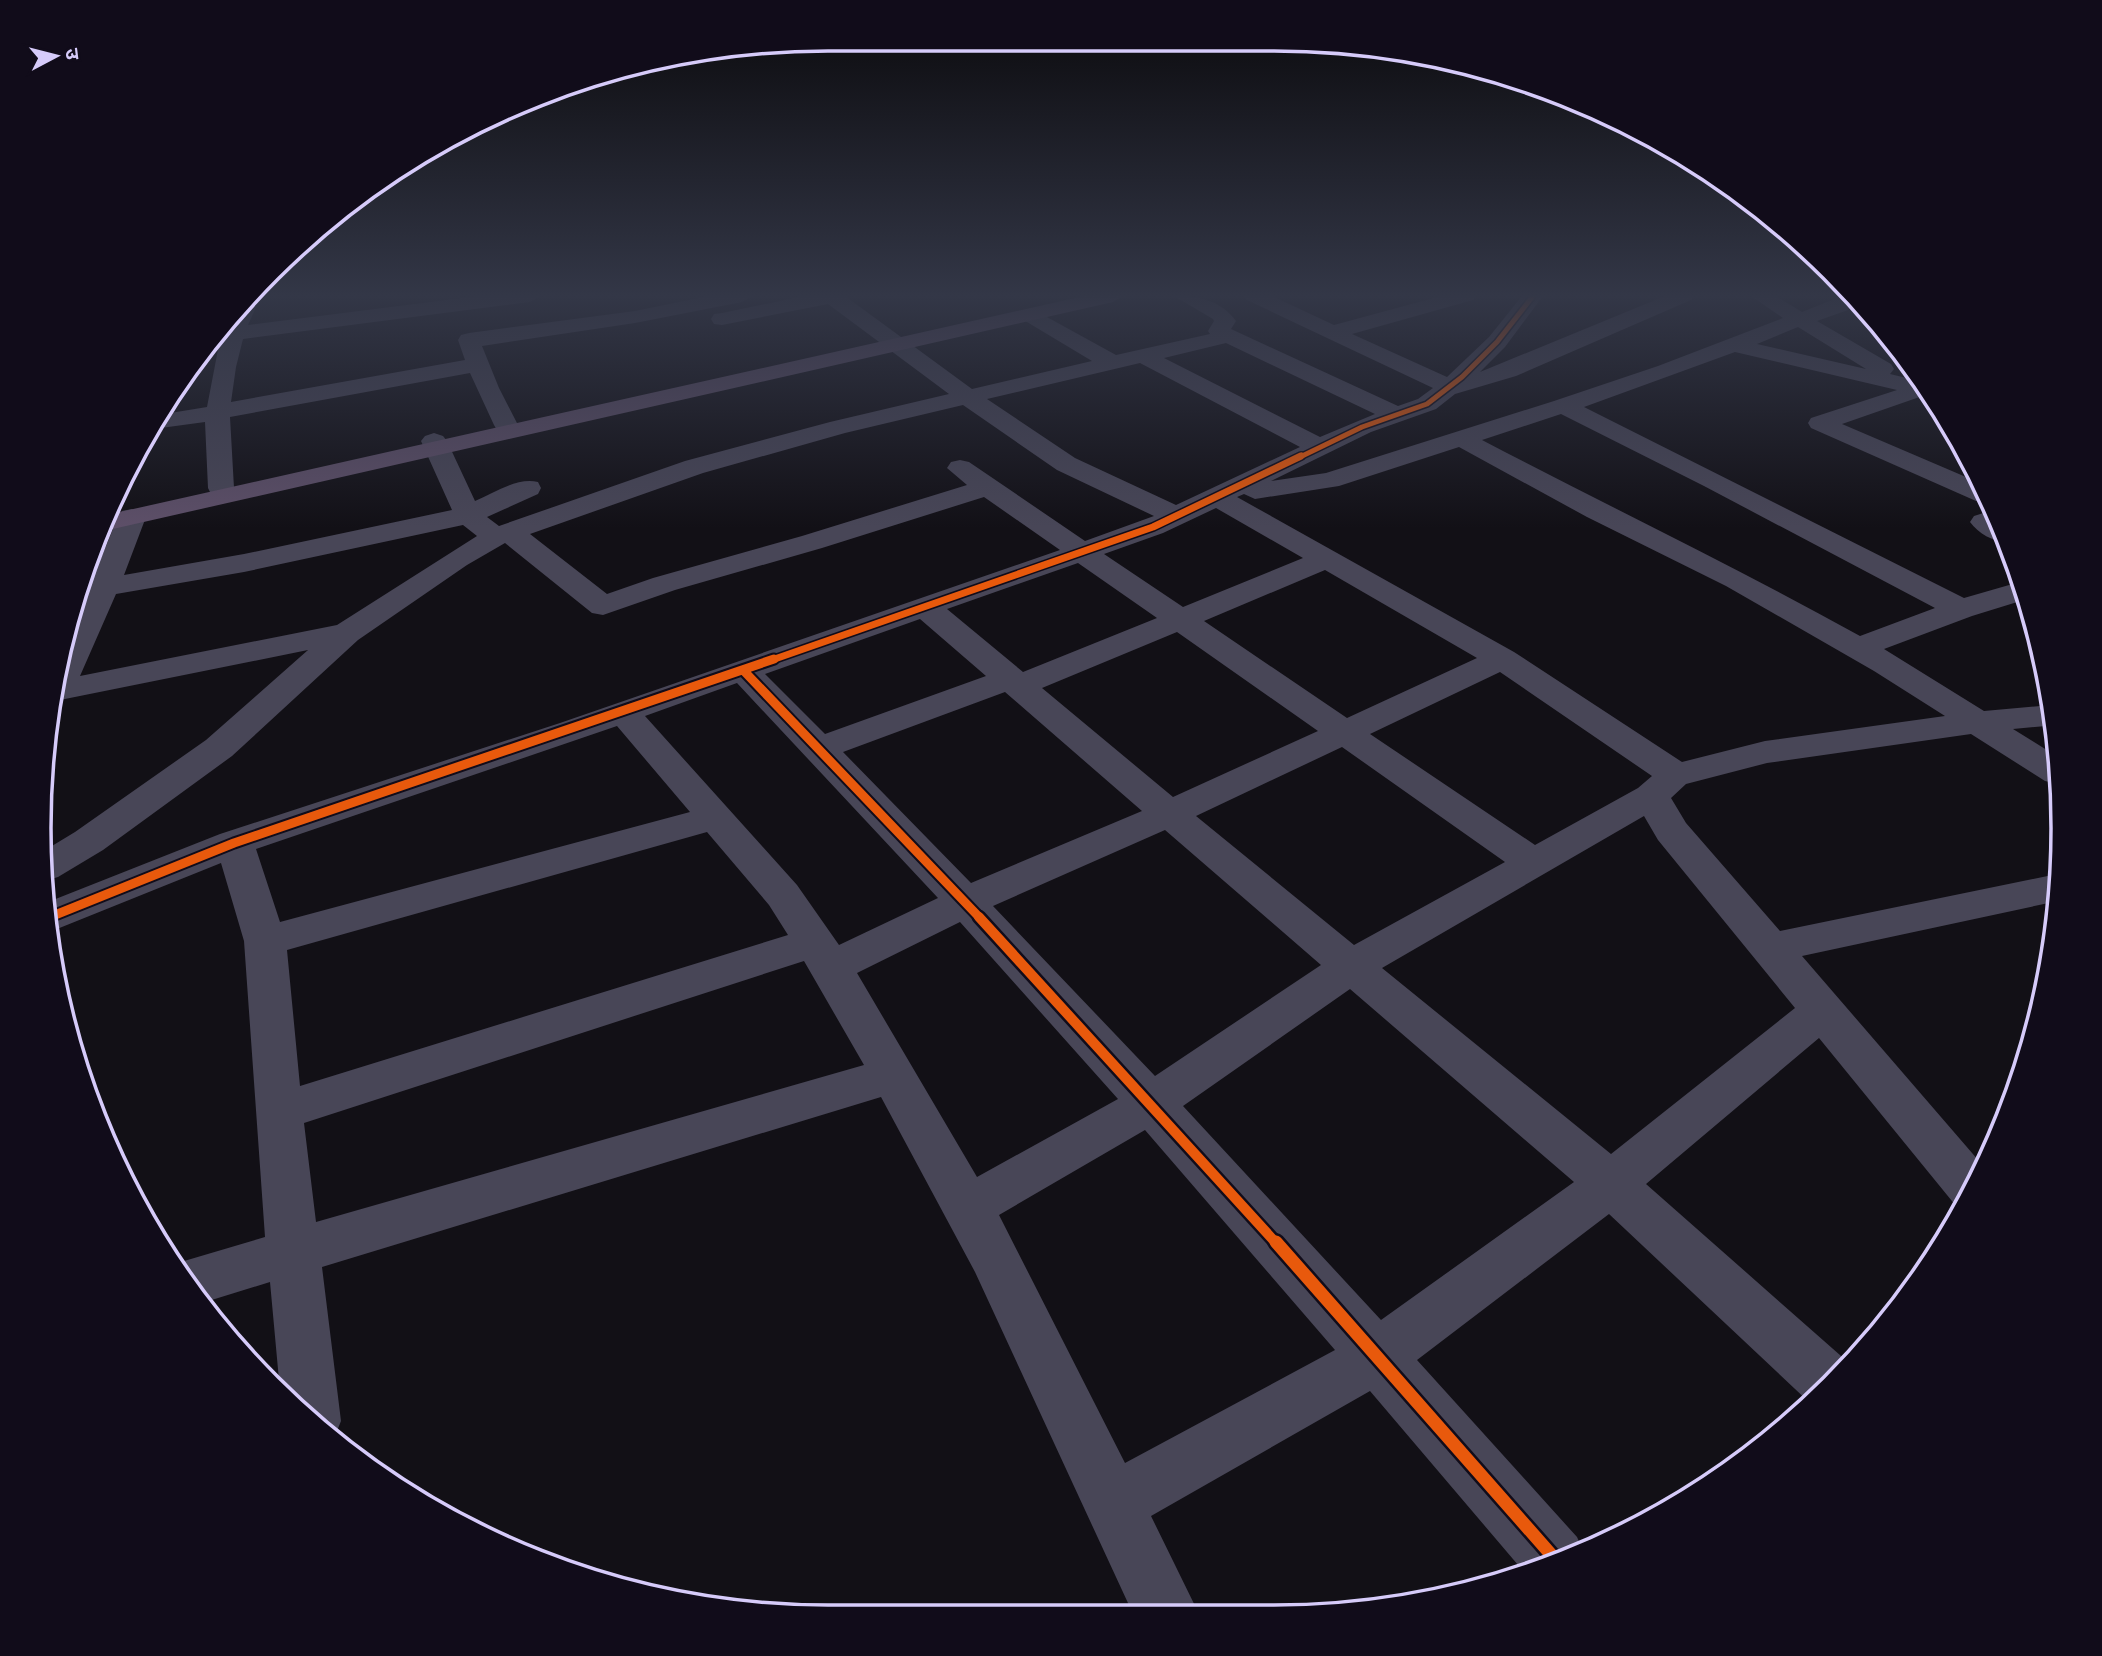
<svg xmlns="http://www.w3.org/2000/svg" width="2102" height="1656" viewBox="0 0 2102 1656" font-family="'Archivo Narrow','Noto Sans Devanagari',sans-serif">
	<rect width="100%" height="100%" fill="#121016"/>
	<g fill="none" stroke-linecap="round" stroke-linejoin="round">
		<!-- minor -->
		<path fill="#484657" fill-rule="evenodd" d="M249,296H261L248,325L478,296H540L530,302L243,339L236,367L231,402L465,360L458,340L461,335L469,333L635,311L708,296H752L742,302L635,323L482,346L499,388L518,425L515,430L506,432L497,430L494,425L470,373L230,417L234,488L231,494L221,496L211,494L208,488L205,422L146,430L158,415L207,407L221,334Z
			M804,296H845L972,389L1092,361L1022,319L1018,315L1022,311H1036L1116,355L1210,334L1208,331L1214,321L1213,319L1174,296C1198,296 1221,300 1236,321L1231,329L1398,406L1418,399L1433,388L1247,300L1244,296H1272L1334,325L1441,296H1476L1473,300L1352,334L1447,377L1489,337L1522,296H1543L1505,347L1480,372L1665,296H1694L1691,300L1516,376L1455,394L1436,409L1371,432L1271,481L1326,473L1554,401L1658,366L1783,318L1751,296H1776L1802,312L1842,296H1853L1859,304L1848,310L1817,321L1891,364L1894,369L1890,374L1923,382L1931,393L1842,424L1980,483L1989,502L1976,501L1811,428L1808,423L1811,418L1897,390L1735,352L1584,407L1964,598L2023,581L2027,599L1972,616L1884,649L1984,711L2052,705L2057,725L2013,729L2058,757V784L2045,781L1971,734L1767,763L1686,784L1671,798L1686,823L1780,931L2062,873L2058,901L1802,956L1985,1168L1963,1209L1956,1206L1819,1038L1646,1184L1849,1363L1811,1404L1609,1214L1417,1360L1577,1537L1582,1548L1524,1572L1370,1391L1151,1516L1200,1616H1134L975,1272L881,1097L322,1267L341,1421L333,1441L280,1391L270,1282L202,1303L174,1264L265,1237L244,941L221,863L52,931L48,902L220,834L560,723L1060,550L984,497L822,548L675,590L603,615L592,613L505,543L467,565L358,640L232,756L103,850L58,877L45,881L42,852L75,832L206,740L308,650L55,701L63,641L83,600H75L83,582L92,580L118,517L122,511L132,509L142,511L146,517L124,575L244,554L452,510L421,441L425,436L434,433L443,436L447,441L475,501C494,493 517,477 538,482L541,488L538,494L487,517L499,526L685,461L830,422L949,394L828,304L722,325L714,324L711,319L714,314L722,313ZM1798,327L1866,369L1757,344ZM1226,343L1375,414L1320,437L1164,358ZM1140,363L1300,447L1176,505L1075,458L987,399ZM963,405L1057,470L1154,516L1085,541L969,462L960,460L951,462L947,468L967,485L802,536L653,578L607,594L530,534L703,473L845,433ZM1561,414L1704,486L1935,608L1860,636C1736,567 1608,506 1482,440ZM1459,447L1587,517L1726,586L1874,671L1945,716L1765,741L1682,762L1514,652L1237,497L1244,494L1255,499L1339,486ZM1216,508L1303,558L1183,607L1104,554L1163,533ZM463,525L477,536L337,625L80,676L116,594L244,572ZM1078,563L1157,618L1023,672L947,609ZM1325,570L1477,658L1347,718L1204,621ZM920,619L986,676L825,734L765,674ZM1177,632L1318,731L1173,797L1042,688ZM1500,672L1652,776L1638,788L1535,845L1370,734ZM737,683L938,898L839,945L797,885L645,716ZM1005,692L1142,811L971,883L843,752ZM617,726L690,812L280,922L256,849ZM1342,747L1505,862L1354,945L1196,816ZM1644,816L1658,840L1795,1008L1611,1154L1382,968ZM1165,830L1321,965L1155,1076L993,906ZM707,832L769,905L788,935L300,1086L287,950ZM960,922L1118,1099L977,1177L857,973ZM804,961L864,1065L316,1222L304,1123ZM1350,989L1574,1182L1381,1320L1183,1106ZM1145,1130L1335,1350L1125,1463L999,1215Z
			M1993,510L2007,542C1993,542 1978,533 1970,522L1974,516Z"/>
		<!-- major -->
		<path fill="#5d4f68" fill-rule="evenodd" d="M1084,296H1123L1113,302L104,531L111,514Z"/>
		<!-- cycleway-far4 casing -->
		<g stroke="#110c1a" stroke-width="8">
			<path id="cycleway-far4" d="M1298,458L1362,427L1427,404L1462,377L1497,342L1533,296"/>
		</g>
		<!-- cycleway-far3 casing -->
		<g stroke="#110c1a" stroke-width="10">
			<path id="cycleway-far3" d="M769,661L1153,527L1301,456"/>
		</g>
		<!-- cycleway-far2 casing -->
		<g stroke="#110c1a" stroke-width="13">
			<path id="cycleway-far2" d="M743,670L980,918
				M50,917L234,843L774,659"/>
		</g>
		<!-- cycleway-far1 casing -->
		<g stroke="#110c1a" stroke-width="15">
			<path id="cycleway-far1" d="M979,917L1277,1244"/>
		</g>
		<!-- cycleway casing -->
		<g stroke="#110c1a" stroke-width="18">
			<path id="cycleway" d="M1276,1242L1555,1559"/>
		</g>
		<!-- cycleway-far4 -->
		<use href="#cycleway-far4" stroke="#e8590c" stroke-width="5"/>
		<!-- cycleway-far3 -->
		<use href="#cycleway-far3" stroke="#e8590c" stroke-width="7"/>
		<!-- cycleway-far2 -->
		<use href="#cycleway-far2" stroke="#e8590c" stroke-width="9"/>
		<!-- cycleway-far1 -->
		<use href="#cycleway-far1" stroke="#e8590c" stroke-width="10"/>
		<!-- cycleway -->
		<use href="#cycleway" stroke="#e8590c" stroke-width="13"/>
	</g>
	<!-- sky -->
	<linearGradient id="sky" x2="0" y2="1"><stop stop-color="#0a090c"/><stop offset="0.56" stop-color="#333747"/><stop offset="1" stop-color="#333747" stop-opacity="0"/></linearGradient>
	<rect width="2102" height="528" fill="url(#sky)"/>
	<!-- crop -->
	<path d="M0 0H2102V1656H0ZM828 51H1274A777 777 0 0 1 2051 828V828A777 777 0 0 1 1274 1605H828A777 777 0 0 1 51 828V828A777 777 0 0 1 828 51Z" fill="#110c1a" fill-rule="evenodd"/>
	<path fill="none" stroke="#d6cbfa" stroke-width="3.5" d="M828 51H1274A777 777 0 0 1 2051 828V828A777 777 0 0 1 1274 1605H828A777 777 0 0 1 51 828V828A777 777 0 0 1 828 51Z"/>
	<!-- north arrow -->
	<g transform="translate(56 56) rotate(83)" stroke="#110c1a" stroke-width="5" paint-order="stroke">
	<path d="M0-5L12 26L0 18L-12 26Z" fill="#d6cbfa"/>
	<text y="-10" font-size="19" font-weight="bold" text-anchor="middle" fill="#d6cbfa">उ</text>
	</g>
</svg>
